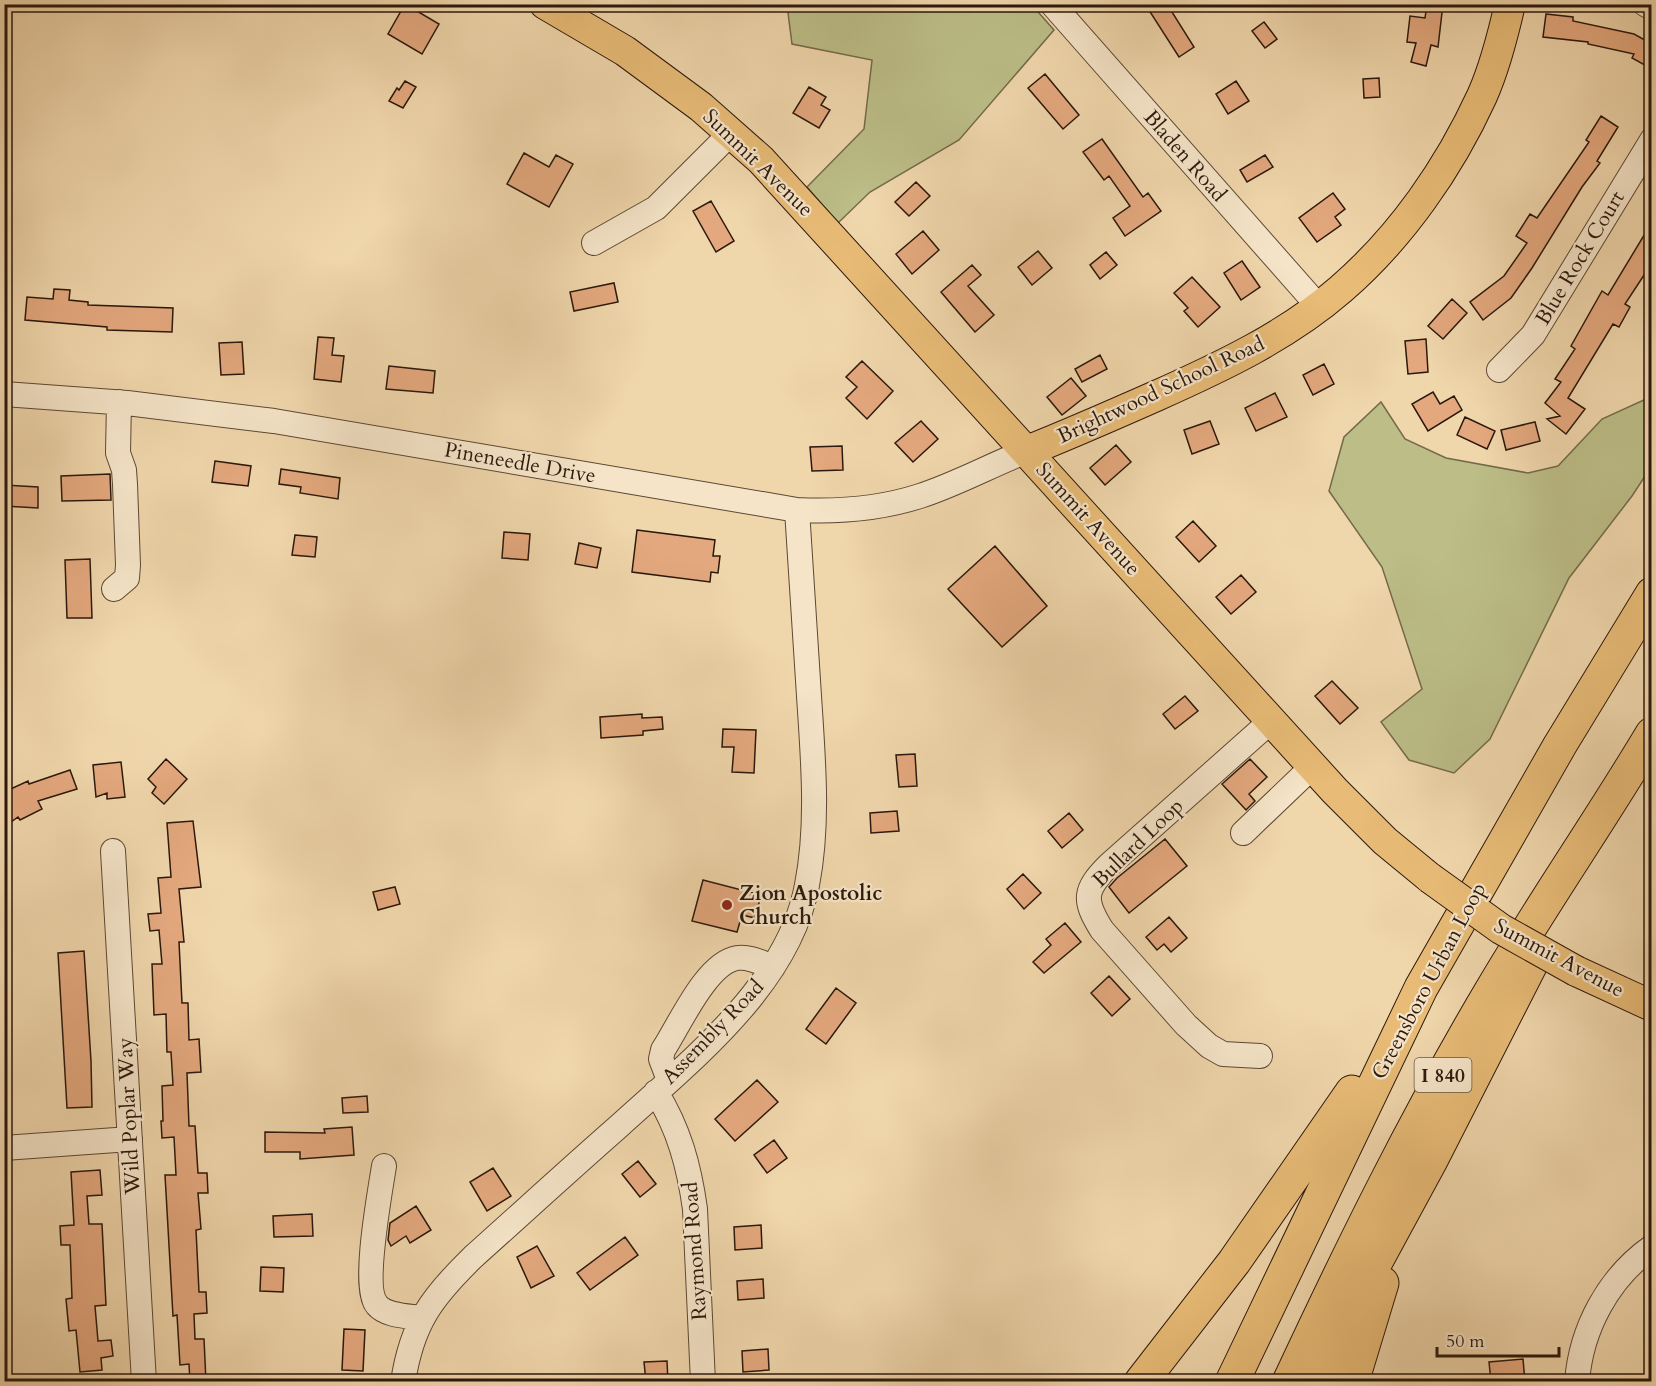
<svg xmlns="http://www.w3.org/2000/svg" width="1656" height="1386" viewBox="0 0 1656 1386" font-family="Cardo,serif">
	<rect width="100%" height="100%" fill="#f0d6ab"/>
	<filter id="stains"><feTurbulence type="fractalNoise" baseFrequency=".00333" numOctaves="4"/><feColorMatrix values="0 0 0 0 .2 0 0 0 0 .09 0 0 0 0 .02 0 0 0 .5 -.17"/></filter>
	<radialGradient id="worn" r=".72"><stop offset=".6" stop-color="#630" stop-opacity="0"/><stop offset="1" stop-color="#630" stop-opacity=".3"/></radialGradient>
	<!-- green -->
	<path fill="#bcbd87" stroke="#746a4a" stroke-width="1.5" d="M787,5H1032L1054,30L959,140L870,192L838,223L807,187L864,129L872,60L792,44Z
		M1651,384V467L1632,496L1569,578L1490,739L1454,773L1409,760L1381,722L1422,689L1382,567L1329,491L1344,437L1381,402L1405,439L1446,458L1528,473L1558,466L1602,419L1644,400Z"/>
	<!-- building -->
	<path fill="#e4a87e" stroke="#2b180c" stroke-width="1.5" d="M405,4L439,24L422,54L388,34Z
		M1145,4H1167L1194,47L1179,57Z
		M1427,4H1443L1438,47L1431,45L1426,66L1411,62L1416,43L1407,42L1410,16L1425,18Z
		M1546,14L1573,17V21L1634,34L1652,44V69L1632,58L1634,54L1588,44V42L1543,37Z
		M1264,22L1277,39L1265,48L1252,31Z
		M1045,74L1079,115L1063,129L1028,88Z
		M1379,78L1380,97L1364,98L1363,79Z
		M405,81L416,87L403,108L389,101L397,88L399,90Z
		M1236,81L1249,101L1228,114L1216,94Z
		M809,87L826,97L821,105L830,110L819,128L793,113Z
		M1601,116L1618,127L1597,161L1600,163L1582,187L1532,268L1511,298L1483,320L1470,302L1504,276L1527,243L1516,236L1530,214L1537,218L1589,142L1586,140Z
		M1102,139L1143,197L1148,193L1161,211L1125,236L1113,218L1130,206L1109,176L1104,180L1083,152Z
		M524,153L549,167L556,155L573,164L549,207L507,184Z
		M1265,155L1273,167L1247,182L1240,170Z
		M916,182L930,196L909,216L895,202Z
		M1333,193L1345,209L1335,217L1341,225L1317,242L1299,218Z
		M711,201L734,241L716,252L693,211Z
		M1652,222V263L1625,304L1630,307L1619,327L1613,324L1568,398L1585,409L1566,434L1547,419L1560,416L1545,403L1561,382L1555,379L1575,349L1571,346L1602,291L1608,295Z
		M923,231L939,250L912,274L896,254Z
		M1038,251L1052,268L1032,285L1018,267Z
		M1106,252L1117,265L1100,279L1090,265Z
		M1242,261L1260,287L1241,300L1224,273Z
		M972,265L981,275L968,286L994,315L975,332L941,292Z
		M1192,277L1220,307L1198,327L1184,311L1188,308L1174,293Z
		M614,283L618,302L574,311L570,292Z
		M54,289L70,290L69,300L88,302V305L173,308L172,332L107,330V327L25,320L27,297L53,299Z
		M1452,299L1467,313L1443,339L1428,326Z
		M318,337L334,338L332,355L344,356L341,382L314,379Z
		M1426,339L1428,372L1408,374L1405,341Z
		M242,342L244,374L221,375L219,343Z
		M1100,355L1107,369L1082,382L1075,369Z
		M862,361L893,391L867,419L846,398L857,387L846,377Z
		M1324,364L1334,384L1313,395L1303,375Z
		M389,366L435,371L433,393L386,389Z
		M1071,378L1086,396L1062,415L1047,397Z
		M1433,392L1440,404L1454,396L1462,410L1428,431L1412,404Z
		M1275,393L1287,417L1256,431L1245,408Z
		M1465,417L1495,431L1487,449L1457,435Z
		M921,421L938,439L913,462L895,443Z
		M1210,421L1219,444L1192,454L1184,430Z
		M1535,422L1540,441L1506,450L1501,430Z
		M1116,445L1131,462L1105,485L1090,468Z
		M842,446L843,470L812,471L810,447Z
		M215,461L251,466L248,486L212,482Z
		M281,469L340,478L338,499L300,493L301,487L279,484Z
		M110,474L111,500L62,501L61,476Z
		M4,485L38,487V508L4,506Z
		M1193,521L1216,546L1199,562L1176,537Z
		M637,530L715,540L713,556H720L718,573L711,572L710,582L632,572Z
		M504,532L530,534L528,560L502,558Z
		M295,535L317,537L315,557L292,555Z
		M579,543L601,548L597,568L575,564Z
		M995,546L1047,606L1002,647L948,589Z
		M90,559L92,618H67L65,560Z
		M1241,575L1256,592L1231,614L1216,597Z
		M1332,681L1358,708L1340,724L1315,696Z
		M1185,696L1198,711L1175,729L1163,714Z
		M642,714V718L662,717L663,729L643,731V735L601,738L600,717Z
		M723,729L756,730L754,773L732,772L734,747H722Z
		M915,754L917,786L899,787L896,755Z
		M166,759L187,779L164,804L152,793L156,787L148,779Z
		M1250,759L1267,777L1249,794L1255,801L1246,810L1222,784Z
		M121,762L125,797L107,799V793L96,797L93,765Z
		M70,770L77,789L38,801L42,809L20,820L18,817L4,827V792L28,781L29,784Z
		M897,811L899,831L871,833L870,813Z
		M1069,813L1083,830L1062,848L1048,831Z
		M193,821L201,887L179,889L184,942H179L182,1003H188L189,1040L199,1039L201,1072L187,1073L189,1126H195L198,1173H207L208,1193H198L201,1229L196,1230L199,1292H206L207,1313L194,1314L195,1339H204L206,1382H190L189,1364L180,1365L177,1315L173,1316L165,1175H176L174,1137L162,1138L161,1121H163L162,1086L173,1085L171,1052H167L166,1014L154,1015L152,964H162L159,930L150,931L148,914L161,913L158,878L171,877L167,823Z
		M1165,839L1187,866L1129,913L1109,887L1117,878Z
		M1023,874L1041,893L1024,909L1007,889Z
		M703,880L761,895L755,918L742,915L737,932L692,921Z
		M395,887L400,904L378,910L373,892Z
		M1169,917L1187,938L1171,952L1164,944L1157,950L1146,937Z
		M1065,923L1081,942L1044,973L1033,962L1051,945L1046,939Z
		M84,951L91,1061L92,1107L67,1108L58,953Z
		M1109,976L1130,999L1112,1016L1091,993Z
		M836,988L856,1003L826,1044L806,1029Z
		M757,1080L778,1102L735,1141L715,1119Z
		M367,1096L368,1112L343,1113L342,1098Z
		M352,1127L354,1155L300,1159V1152H265V1132L325,1133L324,1129Z
		M774,1140L787,1158L767,1173L754,1155Z
		M638,1161L656,1184L640,1197L622,1174Z
		M493,1168L511,1196L487,1211L470,1182Z
		M100,1170L102,1195L87,1196L89,1224H102L106,1305L95,1306L98,1341L111,1340L113,1356L101,1358L102,1370L80,1372L76,1330L69,1331L66,1299L72,1298L70,1245H61L60,1226L74,1225L71,1172Z
		M416,1206L431,1230L410,1243L406,1236L391,1246L388,1240L390,1223Z
		M312,1214L313,1236L274,1237L273,1216Z
		M761,1225L762,1248L735,1250L734,1227Z
		M625,1237L638,1255L590,1290L577,1273Z
		M537,1246L554,1276L531,1288L517,1257Z
		M261,1267L284,1268L283,1292L260,1291Z
		M763,1279L764,1298L738,1300L737,1281Z
		M344,1329L365,1330L363,1371L342,1370Z
		M768,1349L769,1370L743,1372L742,1351Z
		M1523,1359L1525,1382H1491L1489,1362Z
		M667,1361L668,1382H646L644,1362Z"/>
	<g fill="none" stroke-linecap="round" stroke-linejoin="round">
		<!-- minor casing -->
		<g stroke="#5c4834" stroke-width="26">
			<path id="minor" d="M1052,4L1319,307
				M1645,4L1652,8
				M594,243L656,208L731,133
				M1499,370L1533,335L1652,140
				M4,394L127,403L274,421L797,510C839,512 880,509 920,496C957,484 991,465 1027,451
				M114,589L127,578L128,565L125,484L124,470L118,453L119,402
				M1243,833L1312,767
				M113,851L144,1382
				M1260,1056L1223,1054L1209,1046L1186,1025L1102,930C1083,900 1084,890 1109,865L1271,721
				M669,1080L661,1059L663,1050C679,1026 706,963 737,958C749,956 762,963 773,967
				M656,1092C679,1129 689,1166 695,1209L703,1382
				M4,1148L130,1139
				M384,1166C380,1192 362,1288 377,1305C386,1316 408,1316 421,1318
				M403,1382C412,1323 432,1297 473,1257C521,1214 569,1170 618,1127C689,1062 789,985 807,885C819,824 813,758 809,696C805,634 801,572 797,510
				M1577,1382C1581,1329 1608,1278 1652,1247"/>
		</g>
		<!-- major casing -->
		<g stroke="#2b180c" stroke-width="32">
			<path id="major" d="M545,4L625,51L701,107L761,160L1335,791L1385,841L1430,878
				M1027,451C1070,434 1113,415 1156,396C1221,367 1287,336 1341,289C1401,237 1449,168 1482,96C1495,67 1503,35 1510,4
				M1576,971L1652,1006"/>
		</g>
		<!-- highway casing -->
		<g stroke="#2b180c" stroke-width="35">
			<path id="highway" d="M1141,1382L1234,1262L1352,1092
				M1232,1382L1421,988L1560,745L1652,594
				M1289,1382C1351,1249 1416,1117 1491,991C1542,904 1600,821 1652,734
				M1316,1382L1354,1302L1430,1162L1534,958
				M1352,1382L1382,1283"/>
		</g>
		<!-- minor -->
		<use href="#minor" stroke="#f5e4c8" stroke-width="24"/>
		<!-- major -->
		<use href="#major" stroke="#e8bb76" stroke-width="30"/>
		<!-- highway -->
		<use href="#highway" stroke="#e8bb76" stroke-width="33"/>
		<!-- major-bridge casing -->
		<g stroke="#2b180c" stroke-width="32" stroke-linecap="butt">
			<path id="major-bridge" d="M1430,878L1501,929L1576,971"/>
		</g>
		<!-- major-bridge -->
		<use href="#major-bridge" stroke="#e8bb76" stroke-width="30"/>
	</g>
	<!-- markers -->
	<circle fill="#8f2418" stroke="#f5e4c8" stroke-width="2" cx="727" cy="905" r="6"/>
	<g text-anchor="middle" dominant-baseline="central" stroke-width="4.5" stroke-linejoin="round" paint-order="stroke">
		<!-- shield labels -->
		<rect fill="#f5e4c8" stroke="#685544" stroke-width="1.5" x="1414.5" y="1058" width="57" height="34" rx="4.5"/>
		<g font-size="20" font-weight="bold" fill="#2b180c">
			<text x="1443" y="1075">I 840</text>
		</g>
		<!-- street labels -->
		<g font-size="21" fill="#2b180c" stroke="#f5e4c8">
			<text transform="translate(1185 156) rotate(49)">Bladen Road</text>
			<text transform="translate(758 163) rotate(44)">Summit Avenue</text>
			<text transform="translate(1580 258) rotate(-59)">Blue Rock Court</text>
			<text transform="translate(1161 390) rotate(-25)">Brightwood School Road</text>
			<text transform="translate(520 463) rotate(10)">Pineneedle Drive</text>
			<text transform="translate(1088 519) rotate(48)">Summit Avenue</text>
			<text transform="translate(1138 843) rotate(-44)">Bullard Loop</text>
			<text transform="translate(1559 958) rotate(28)">Summit Avenue</text>
			<text transform="translate(1429 981) rotate(-62)">Greensboro Urban Loop</text>
			<text transform="translate(713 1032) rotate(-46)">Assembly Road</text>
			<text transform="translate(129 1116) rotate(-93)">Wild Poplar Way</text>
			<text transform="translate(695 1251) rotate(-94)">Raymond Road</text>
		</g>
		<!-- poi labels -->
		<g font-size="21" font-weight="bold" fill="#2b180c" stroke="#f5e4c8" text-anchor="start">
			<text x="739" y="893">Zion Apostolic<tspan x="739" dy="24">Church</tspan></text>
		</g>
	</g>
	<!-- margin -->
	<rect width="1656" height="1386" fill="none" stroke="#f0d6ab" stroke-width="24"/>
	<rect x="6" y="6" width="1644" height="1374" fill="none" stroke="#2b180c" stroke-width="3"/>
	<rect x="12" y="12" width="1632" height="1362" fill="none" stroke="#2b180c" stroke-width="1.5"/>
	<!-- scale -->
	<path d="M1437 1347v9h122v-9" fill="none" stroke="#2b180c" stroke-width="3"/>
	<text x="1446" y="1347" font-size="18" fill="#2b180c" stroke="#f5e4c8" stroke-width="4.5" paint-order="stroke">50 m</text>
	<rect width="100%" height="100%" filter="url(#stains)"/>
	<rect width="100%" height="100%" fill="url(#worn)"/>
</svg>
